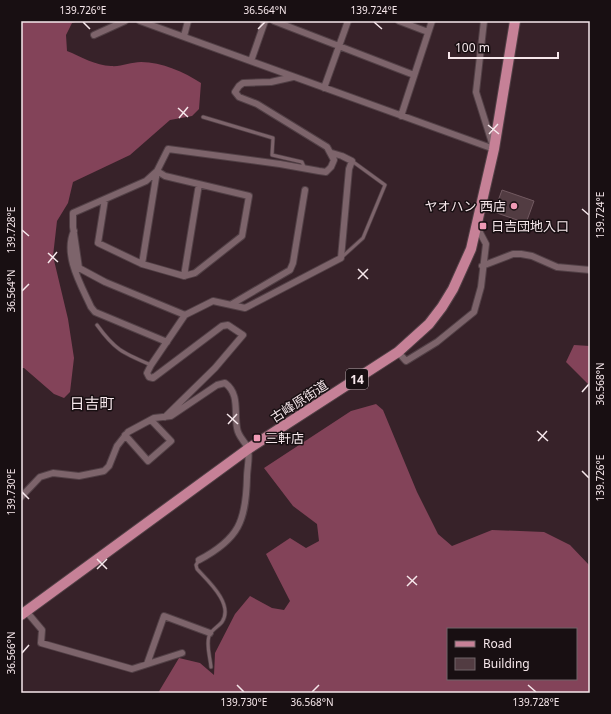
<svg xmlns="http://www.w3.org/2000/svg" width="611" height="714" viewBox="0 0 611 714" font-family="'Noto Sans','Noto Sans JP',sans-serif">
	<rect width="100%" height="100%" fill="#372229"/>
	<!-- forest -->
	<path fill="#834359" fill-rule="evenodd" d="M21,21H79L72,23L66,35L67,51C80,56 96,66 111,66C121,67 131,62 141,62C162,62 184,72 201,83L199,109L192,116L170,120L130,155L73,182L68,203L57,221L53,256L68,319L74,358L70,392L64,398L54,394L24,368H21Z
		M574,345L590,346V386L566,362Z
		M376,404L383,410L417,492L438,534L452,546L492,530L544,532L570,545L590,566V693H158L179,658L200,663L214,675L215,653L235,614L250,596L272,608L284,610L290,601L266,554L290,538L306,548L319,541L317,524L293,506L264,468L351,411ZM448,629H576V679H448Z"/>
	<!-- building -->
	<path fill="#523c42" stroke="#725a61" d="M502,190L534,201L526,223L494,212Z"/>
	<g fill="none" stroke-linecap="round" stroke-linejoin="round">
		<!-- lane casing -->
		<g stroke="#524046" stroke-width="4.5">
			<path id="lane" d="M203,117L273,138L272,155L302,162L305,169
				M342,257L363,238L385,185L352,161
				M97,325C115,350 123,353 151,365
				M199,560L196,565L197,569C208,581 234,604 222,622C218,627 211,630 209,636C206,646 210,656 211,667"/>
		</g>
		<!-- street casing -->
		<g stroke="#524046" stroke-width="8">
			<path id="street" d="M140,21L494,149
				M274,21L414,75
				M399,21L428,32
				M484,21L476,92L493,146
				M94,35L125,21
				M184,36L188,21
				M251,61L265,21
				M324,88L348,21
				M401,116L432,21
				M157,171L146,181L73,213V227L79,268L105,282L185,315
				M105,199L98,243L142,264L184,276L195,273L242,236L249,196L165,176L157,171
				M74,231C63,255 81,285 91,307L95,312L167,342
				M142,264L157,171L168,149L280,164L319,171L326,172L331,167L334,160L327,147L257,104L239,97L235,92L239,86L243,83L271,82L293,77
				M482,266L513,254H521L532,256L557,267L590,270
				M184,276L199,184
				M232,304L290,270L293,263L305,190
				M398,352L406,361L437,342L474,312L481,287L486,244L477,227
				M165,417L215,368L243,335L228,325L222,326L153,378L149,377L147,373L151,365L185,315L213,301L245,308L341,258L349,169L352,161L342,156L332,153
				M125,435L148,461L171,441L151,420
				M21,497L40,477L53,473L79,476L104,471L109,466L117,446L128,432L154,418L171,416L217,385L225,383C240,394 234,412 237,428C238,437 246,442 248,449C250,457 247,469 247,477C246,521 239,539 199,560
				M26,611L42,630L41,643L132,669L182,653
				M147,664L164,616L210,633"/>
		</g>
		<!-- primary casing -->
		<g stroke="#524046" stroke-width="12">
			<path id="primary" d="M21,615L248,449L398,352L429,324L442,307L453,289L471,249L494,149L515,21"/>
		</g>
		<!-- lane -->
		<use href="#lane" stroke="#7d646b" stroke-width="3"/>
		<!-- street -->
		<use href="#street" stroke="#7d646b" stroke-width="6"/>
		<!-- primary -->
		<use href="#primary" stroke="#c68197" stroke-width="10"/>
	</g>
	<!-- ticks -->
	<path fill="none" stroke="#f6e7eb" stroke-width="1.5" d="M83,22L90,29M374,22L382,29M258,29L265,22M178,108L188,117M179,118L188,107M488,125L499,134M489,134L498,124M582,209L589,215M22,230L29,236M48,253L58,262M48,263L57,252M358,269L368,279M358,279L368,269M22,291L29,284M582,392L589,384M227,414L238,424M228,424L237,414M537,431L548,441M538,441L547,431M582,471L589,478M22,492L29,499M97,559L107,569M97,569L107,559M407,576L417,585M407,586L417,576M22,653L29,645M237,685L244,692M528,685L536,692M312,692L319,685"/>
	<!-- markers -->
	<g fill="#f09ab5" stroke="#180f12" stroke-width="1.5">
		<circle cx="514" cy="206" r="4"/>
		<rect x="479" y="222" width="8" height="8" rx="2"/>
		<rect x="253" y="434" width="8" height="8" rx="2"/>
	</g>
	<g text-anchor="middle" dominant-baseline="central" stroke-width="3" stroke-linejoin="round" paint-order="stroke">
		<!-- shield labels -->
		<rect fill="#180f12" stroke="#b3a6aa" stroke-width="1" x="346" y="369" width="22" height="20" rx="3"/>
		<g font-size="12" font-weight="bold" fill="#f6e7eb">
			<text x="357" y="379">14</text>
		</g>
		<!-- poi labels -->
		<g font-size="13" fill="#f6e7eb" stroke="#180f12" text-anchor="start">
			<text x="506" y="206" text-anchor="end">ヤオハン 西店</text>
			<text x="491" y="226">日吉団地入口</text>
			<text x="265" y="438">三軒店</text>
		</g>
		<!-- street labels -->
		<g font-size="13" fill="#f6e7eb" stroke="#180f12">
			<text transform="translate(299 401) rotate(-33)">古峰原街道</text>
		</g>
		<!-- quarter labels -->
		<g font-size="15" fill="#f6e7eb" stroke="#180f12">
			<text x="92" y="403">日吉町</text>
		</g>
	</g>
	<!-- border -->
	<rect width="611" height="714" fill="none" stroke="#180f12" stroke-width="44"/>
	<!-- legend -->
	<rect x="447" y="628" width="130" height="52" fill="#180f12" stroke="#716569"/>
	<rect x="455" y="641" width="20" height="6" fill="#c68197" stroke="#716569"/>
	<text x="483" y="648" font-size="12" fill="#f6e7eb">Road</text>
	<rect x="455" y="658" width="20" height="12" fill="#523c42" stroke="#716569"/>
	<text x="483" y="668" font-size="12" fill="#f6e7eb">Building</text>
	<!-- scale -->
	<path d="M449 52v6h109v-6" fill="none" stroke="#f6e7eb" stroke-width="2"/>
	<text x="455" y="52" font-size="12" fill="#f6e7eb" stroke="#180f12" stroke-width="3" paint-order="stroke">100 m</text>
	<rect x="22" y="22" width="567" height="670" fill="none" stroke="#f6e7eb" stroke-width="1.5"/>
	<g font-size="10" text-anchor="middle" fill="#f6e7eb">
		<text x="83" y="14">139.726°E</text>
		<text x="265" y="14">36.564°N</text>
		<text x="374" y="14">139.724°E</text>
		<text transform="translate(600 215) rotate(-90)" y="4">139.724°E</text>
		<text transform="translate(11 230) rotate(-90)" y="4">139.728°E</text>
		<text transform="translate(11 291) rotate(-90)" y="4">36.564°N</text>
		<text transform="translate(600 384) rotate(-90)" y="4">36.568°N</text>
		<text transform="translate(600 478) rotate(-90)" y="4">139.726°E</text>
		<text transform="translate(11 492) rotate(-90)" y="4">139.730°E</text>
		<text transform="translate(11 653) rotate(-90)" y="4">36.566°N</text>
		<text x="244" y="706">139.730°E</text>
		<text x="312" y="706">36.568°N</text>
		<text x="536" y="706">139.728°E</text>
	</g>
</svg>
